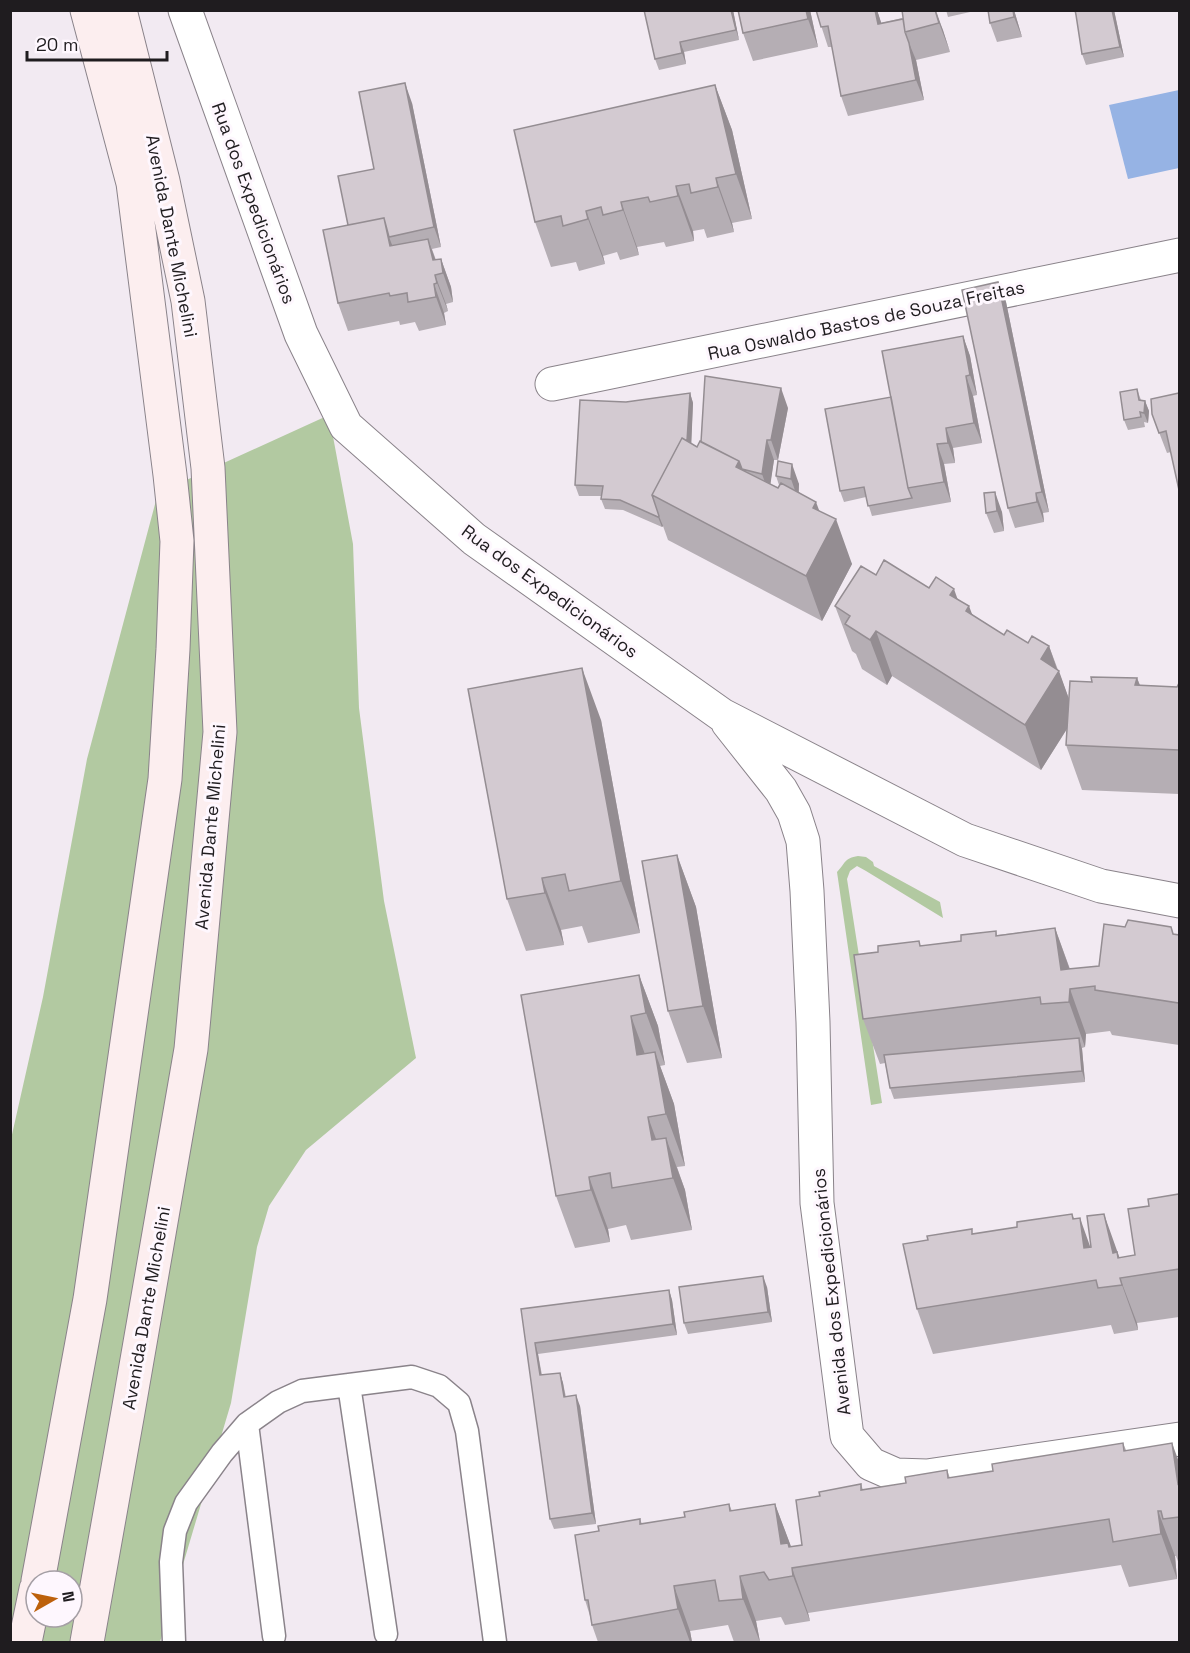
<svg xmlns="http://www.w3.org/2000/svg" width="1190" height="1653" viewBox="0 0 1190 1653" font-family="'Space Grotesk',sans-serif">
	<rect width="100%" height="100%" fill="#f2eaf2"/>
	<!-- green -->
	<path fill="#b2c9a1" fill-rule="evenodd" d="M329,415L353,544L359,708L384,901L416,1058L306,1150L269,1206L257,1247L231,1403L160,1642H11V1139L43,997L87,759L158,493ZM36,1581H72V1617H36Z
		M858,856L866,857L873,862L874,866L940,902L943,918L866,871L857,866L850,871L847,879L882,1103L871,1105L837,872C845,864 844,858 858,856Z"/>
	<!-- water -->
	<path fill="#96b3e4" d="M1179,90V168L1128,179L1109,105Z"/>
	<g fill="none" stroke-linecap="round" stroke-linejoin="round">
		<!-- service casing -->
		<g stroke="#8a838a" stroke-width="25">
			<path id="service" d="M349,1385L386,1634
				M247,1424L274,1636
				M174,1642L171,1562L175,1531L186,1503L222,1453L247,1424L278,1402L302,1391L412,1377L439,1386L459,1403L467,1431L495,1642"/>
		</g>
		<!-- minor casing -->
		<g stroke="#8a838a" stroke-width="35">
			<path id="minor" d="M185,10L301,334L346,426L474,539L722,715L965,840L1101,886L1180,901
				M552,384L1180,255
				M728,723L781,790L794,813L803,841L807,891L813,1022L817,1203L847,1436L871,1464L896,1475L927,1476L1180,1439"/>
		</g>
		<!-- secondary casing -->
		<g stroke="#8a838a" stroke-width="35">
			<path id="secondary" d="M38,1581L90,1299L165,779L173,649L177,541L170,475L133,183L87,10
				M25,1642L36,1589
				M87,1642L128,1412L191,1049L220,732L208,468L188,301L163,181L120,10"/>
		</g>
		<!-- service -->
		<use href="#service" stroke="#fff" stroke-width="22"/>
		<!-- minor -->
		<use href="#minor" stroke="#fff" stroke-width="33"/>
		<!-- secondary -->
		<use href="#secondary" stroke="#fceeef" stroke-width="33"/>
	</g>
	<!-- wall -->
	<path fill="#b5aeb4" d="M644,10H733L739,40L684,52L686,64L659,70L655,59Z
		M738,10H810L818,47L753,61L743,33Z
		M816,10H877L881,23L936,10L950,52L916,60L924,100L848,116L841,96L832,47H828Z
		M946,10H979L948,17Z
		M988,10H1014L1022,37L997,42L990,23Z
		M1114,10L1124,57L1086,65L1082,54L1076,15Z
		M715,85L732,130L752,219L732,223L734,232L707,238L704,229L693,231L694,241L666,247L664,242L637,247L639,255L620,260L617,252L603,256L605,264L579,271L576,262L551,267L535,222Z
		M412,103L441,247L432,249L436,260L441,259L451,287L453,302L446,304L448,311L444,313L446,325L419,331L415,322L400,325L399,321L348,331L338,303L348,225L374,169Z
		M998,282L1006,302L1049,512L1043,513L1044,522L1015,528L1008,508Z
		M963,336L970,356L977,395L973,396L982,443L953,448L955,463L944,464L951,502L872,516L866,497L844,502L840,491L891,397Z
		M1137,389L1141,400L1145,401L1149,411L1148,423L1144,422L1145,427L1128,430L1124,420Z
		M690,393L693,403L691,443L697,447L701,442L788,408L778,460H774L770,484L778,488L779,485L776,476L778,461L799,484V492L819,511L852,564L822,621L668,540L663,526L662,527L623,510L605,509L601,499L602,496H579L575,485L626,402Z
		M1179,393V492L1171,452L1167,453L1152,414Z
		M984,493L1002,512L1004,531L994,533L986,513Z
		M876,575L929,588L958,599L973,615L1004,635L1028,643L1049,646L1069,699L1092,682L1137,678L1140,685L1177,687L1179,683V794L1082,790L1066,745L1067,729L1041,770L892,676L887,685L862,669L856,654L852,651L835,606Z
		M601,720L640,933L588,943L582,926L561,930L564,945L526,951L507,899Z
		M677,855L696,907L722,1058L687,1063L668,1011Z
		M1125,927H1171L1174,935H1179V1045L1112,1035L1110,1031L1086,1034L1085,1047L1082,1048L1085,1082L894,1099L890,1088L885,1063L880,1064L863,1019L921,946L961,941L996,931L997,935L1055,928L1070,969L1099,966Z
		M639,975L658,1026L665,1065L660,1066L674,1104L685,1166L677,1167L685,1190L692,1230L631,1240L626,1225L608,1229L610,1242L575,1248L556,1196Z
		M1179,1194V1317L1137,1323L1138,1330L1114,1334L1111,1325L933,1354L917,1309L928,1240L974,1234L1017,1227L1072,1214L1074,1219L1090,1248L1120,1258L1135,1255L1149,1206Z
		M767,1287L772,1322L688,1334L684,1323Z
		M669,1290L672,1300L677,1335L538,1354L542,1375L560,1373L563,1383L566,1397L580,1406L596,1524L554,1529L550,1519L521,1309Z
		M1123,1443L1126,1450L1179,1462V1564L1176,1556H1175L1177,1579L1129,1587L1121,1565L808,1613L810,1621L785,1625L781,1617L756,1621L760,1642H734L728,1625L690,1631L692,1642H598L592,1625L590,1616L585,1600L599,1531L640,1519L642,1524L685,1517L729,1504L732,1511L775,1504L791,1547L802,1545L820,1496L861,1484L863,1490L906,1483L947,1470L950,1478L993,1471Z"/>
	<!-- shaded-wall -->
	<path fill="#948d92" d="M731,10H733L739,40L736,30Z
		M806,10H810L818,47L808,19Z
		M875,10H877L882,25L878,24Z
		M935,10L943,30L950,52L939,23Z
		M1013,10H1014L1022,37L1014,17Z
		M1112,10H1114L1124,57L1120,47Z
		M680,42L684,52L686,64L682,53Z
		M909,43L916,60L924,100L916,80Z
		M405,83L412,103L441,247L434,227Z
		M715,85L732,130L752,219L736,174Z
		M716,178L732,223L734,232L718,187Z
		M676,186L693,231L694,241L678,196Z
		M621,202L637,247L639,255L623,210Z
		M586,211L603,256L605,264L588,219Z
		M384,218L391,236L389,237L396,255L390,246Z
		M428,239L438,267L433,260Z
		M441,259L451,287L453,302L443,273Z
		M435,275L446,304L448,311L437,283Z
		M998,282L1006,302L1049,512L1042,492Z
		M434,284L444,313L446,325L436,297Z
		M963,336L970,356L977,395L970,375Z
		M966,376L973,396L982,443L974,423Z
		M781,388L788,408L778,460L771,440Z
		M690,393L693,403L690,475L673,506Z
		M1145,401L1149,411L1148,423L1144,413Z
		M946,428L953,448L955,463L948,443Z
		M767,440L774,460L769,494L762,474Z
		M937,444L944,464L951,502L944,482Z
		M739,461L755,506L736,467Z
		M792,464L799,484L798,499L791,479Z
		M995,492L1002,512L1004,531L997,511Z
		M1036,493L1043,513L1044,522L1037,502Z
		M816,502L828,534L836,519L852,564L822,621L806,576L813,508Z
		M659,516L663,526L662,527L658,517Z
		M954,589L970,634L950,595Z
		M969,606L986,651L966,611Z
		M876,631L892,676L887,685L870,640Z
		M1049,646L1058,672L1059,671L1075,716L1041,770L1025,725L1041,659Z
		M582,668L601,720L640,933L621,881Z
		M1137,678L1154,723L1135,685Z
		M677,855L696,907L722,1058L703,1006Z
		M542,878L561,930L564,945L545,893Z
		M1055,928L1071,973L1070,989L1086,1034L1085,1047L1069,1002L1061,970Z
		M639,975L658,1026L665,1065L646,1013Z
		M631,1016L650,1068L637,1055Z
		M1079,1038L1082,1049L1085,1082L1082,1071Z
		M655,1052L674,1104L685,1166L666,1114Z
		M648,1117L667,1169L652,1140Z
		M666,1138L685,1190L692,1230L673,1178Z
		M589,1177L608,1229L610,1242L591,1190Z
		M1072,1214L1084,1248L1080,1218L1096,1263L1100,1288L1073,1219Z
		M1104,1214L1120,1259L1126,1277L1113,1253Z
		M763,1276L767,1287L772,1322L768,1312Z
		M1120,1278L1137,1323L1138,1330L1122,1285Z
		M669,1290L672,1300L677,1335L673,1324Z
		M535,1343L538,1354L543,1385L540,1375Z
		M560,1373L563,1383L567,1408L564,1397Z
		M576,1395L580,1406L596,1524L592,1513Z
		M1172,1443L1179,1462V1487L1178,1484Z
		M775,1504L792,1549V1568L808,1613L810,1621L781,1544Z
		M1158,1511L1175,1556L1177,1579L1161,1534Z
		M740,1576L756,1621L760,1642L743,1599Z
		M674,1586L690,1631L692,1642H690L678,1609Z"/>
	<!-- building -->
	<path fill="#d3cad1" stroke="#948d92" stroke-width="1.5" d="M644,10H731L736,30L680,42L682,53L655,59Z
		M738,10H806L808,19L743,33Z
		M816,10H875L878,24L903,19L905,32L909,43L916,80L841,96L828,26L821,27Z
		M902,10H935L939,23L905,32Z
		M988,10H1013L1014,17L990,23Z
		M1075,10H1112L1120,47L1082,54L1076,15Z
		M405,83L434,227L389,237L384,218L348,225L338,176L374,169L359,92Z
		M715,85L736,174L716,178L718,187L691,193L689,184L676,186L678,196L650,202L648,197L621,202L623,210L603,215L601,207L586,211L588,219L563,226L561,216L535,222L514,130Z
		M384,218L390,246L428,239L433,260L441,259L443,273L435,275L437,283L434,284L436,297L408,302L407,293L390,296L389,293L338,303L323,230Z
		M998,282L1042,492L1036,493L1037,502L1008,508L962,290Z
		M963,336L970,375L966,376L974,423L946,428L948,443L937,444L944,482L908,488L882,351Z
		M705,376L781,388L771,440H767L762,474L742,469L739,461L701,442Z
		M1137,389L1139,400L1145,401L1144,413L1140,412L1141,417L1124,420L1120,392Z
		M690,393L687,441L682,438L652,495L659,516L658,517L620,500L601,499L603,486L575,485L580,400L626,402Z
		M1179,393V490L1166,431L1159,433L1152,414L1151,399Z
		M891,397L908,488L912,498L868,506L864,487L840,491L825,409Z
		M682,438L697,447L700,441L739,461L736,467L778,488L781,483L816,502L813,508L836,519L806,576L652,495Z
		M778,461L792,464L791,479L776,476Z
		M995,492L997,511L986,513L984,493Z
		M884,560L929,588L936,577L954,589L950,595L969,606L966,611L1004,635L1007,630L1028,643L1032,636L1049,646L1041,659L1059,671L1025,725L876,631L870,640L845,624L850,616L835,606L861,566L876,575Z
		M582,668L621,881L569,891L565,874L542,878L545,893L507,899L468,689Z
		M1091,677L1137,678L1135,685L1177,687L1179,683V750L1066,745L1070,681L1092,682Z
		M677,855L703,1006L668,1011L642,861Z
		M1128,920L1171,927L1173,934L1179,935V1003L1095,990V986L1070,989L1069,1002L1041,1004L1040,997L863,1019L854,955L878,952V946L919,941L920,946L961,941V935L996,931V936L1055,928L1061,970L1068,969L1099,966L1104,924L1125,927Z
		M639,975L646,1013L631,1016L637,1055L655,1052L666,1114L648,1117L652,1140L666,1138L673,1178L612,1188L610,1173L589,1177L591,1190L556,1196L521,995Z
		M1079,1038L1082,1071L890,1088L884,1055Z
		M1179,1194V1269L1120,1278L1122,1285L1098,1288L1096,1280L917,1309L903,1244L928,1240L927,1236L972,1229V1234L1017,1227V1222L1072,1214L1073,1219L1080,1218L1084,1248L1091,1247L1087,1216L1104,1214L1113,1253L1117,1252L1118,1258L1135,1255L1128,1209L1149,1206L1148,1199Z
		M763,1276L768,1312L684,1323L679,1287Z
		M669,1290L673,1324L535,1343L540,1375L560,1373L564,1397L576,1395L592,1513L550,1519L521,1309Z
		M1123,1443L1124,1451L1172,1443L1178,1484L1179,1483V1517L1163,1519L1161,1511H1158L1161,1534L1113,1542L1109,1519L792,1568L793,1576L769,1580L764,1572L740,1576L743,1599L719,1601L715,1580L674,1586L678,1609L592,1625L588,1600H585L575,1535L599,1531L598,1526L640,1519V1524L685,1517L684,1512L729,1504L730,1511L775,1504L781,1544L788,1543L789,1547L802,1545L796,1500L820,1496L819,1492L861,1484V1490L906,1483L905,1477L947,1470L948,1478L993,1471L992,1464Z"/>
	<g text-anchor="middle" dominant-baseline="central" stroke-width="6" stroke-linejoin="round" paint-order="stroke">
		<!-- street labels -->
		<g font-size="18" fill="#1f1c1f" stroke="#fef7fe">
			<text transform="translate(254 203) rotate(70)">Rua dos Expedicionários</text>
			<text transform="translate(172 236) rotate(79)">Avenida Dante Michelini</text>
			<text transform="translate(866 320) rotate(-12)">Rua Oswaldo Bastos de Souza Freitas</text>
			<text transform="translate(550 591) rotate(36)">Rua dos Expedicionários</text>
			<text transform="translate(210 827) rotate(-85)">Avenida Dante Michelini</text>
			<text transform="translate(831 1292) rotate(-96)">Avenida dos Expedicionários</text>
			<text transform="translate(146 1308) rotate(-80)">Avenida Dante Michelini</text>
		</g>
	</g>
	<!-- border -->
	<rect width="1190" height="1653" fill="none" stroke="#1f1c1f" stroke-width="24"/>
	<!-- north arrow -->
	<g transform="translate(54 1599) rotate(81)"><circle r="28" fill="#fef7fe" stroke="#a59fa5" stroke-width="1.5"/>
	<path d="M0-4.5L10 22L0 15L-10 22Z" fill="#bd610c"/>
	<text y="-9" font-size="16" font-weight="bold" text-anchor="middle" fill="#1f1c1f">N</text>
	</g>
	<!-- scale -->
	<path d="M27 51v9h140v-9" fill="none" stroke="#1f1c1f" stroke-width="3"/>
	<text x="36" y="51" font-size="18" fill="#1f1c1f" stroke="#fef7fe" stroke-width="4.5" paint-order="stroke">20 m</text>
</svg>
